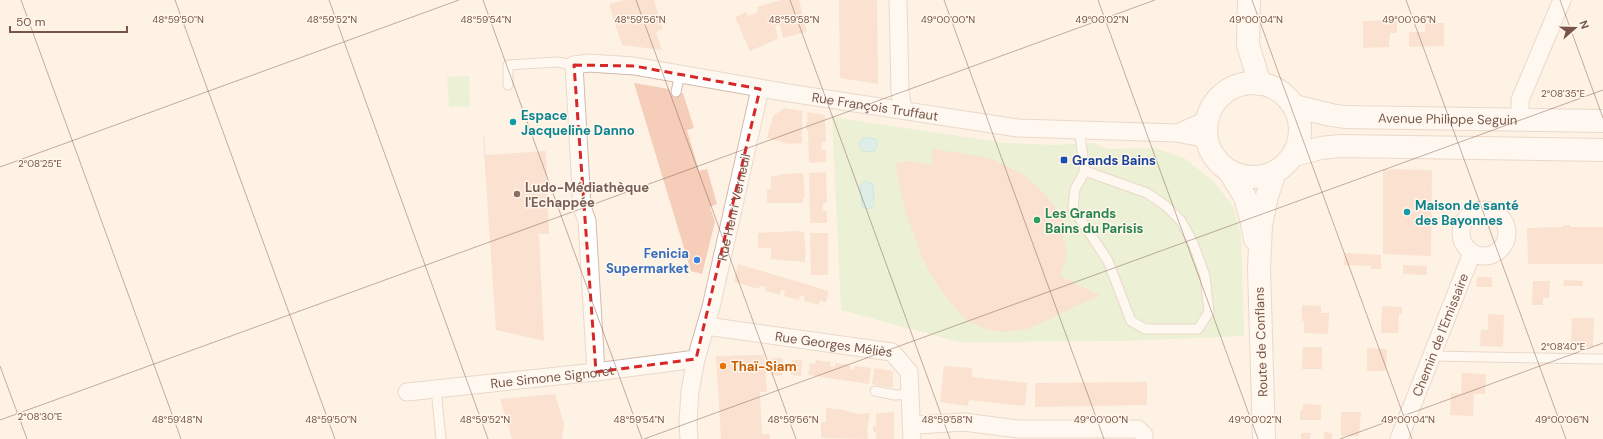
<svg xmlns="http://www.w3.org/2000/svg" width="1603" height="439" viewBox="0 0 1603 439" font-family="'DM Sans',sans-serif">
	<rect width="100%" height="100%" fill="#fef2e4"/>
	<!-- green -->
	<path fill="#d7edc1" d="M469,76L470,106L449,107L447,77Z
		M832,117L1005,143L1056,145L1093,143L1108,149L1155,148L1184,158L1213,181L1233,206L1241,235L1244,336L1123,341L959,342L841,310Z"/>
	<!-- water -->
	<path fill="#b7e6ea" stroke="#9cd8dc" d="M864,137L876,139L878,144L874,152L862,151L859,144L862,139Z
		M865,181L873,184L874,205L869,209L864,208L862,205L860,185Z"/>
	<!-- building -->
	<path fill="#f6cdb9" d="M624,0H654L663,29L656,32L662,50L622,45L609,4Z
		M781,0H799L807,32L783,38L780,25L775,26L778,39L750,51L735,17L746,12L748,16L758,12L757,7Z
		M839,0H877L878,84L840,78Z
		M1397,20V33H1390L1389,47L1363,48V21Z
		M1425,23H1444V46L1409,47V32H1425Z
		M634,83L669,89L671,96L683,93L694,128L687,130L699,171L707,169L717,204L710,207L715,222L702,274L691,271Z
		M784,108L802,111V143L788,144L767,138L773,116Z
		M807,112L825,115L826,142H821L822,150H826V162L809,163L808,130H806V122H808Z
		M483,137H484L486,155L546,151L549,234H539L544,341L496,330Z
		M933,149L978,156L994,160L1022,174L1034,184L1044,193L1054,206L1063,221L1069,233L1062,235L1066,247V258L1060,276L1100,295L1028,329L1021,330L1001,332L984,328L966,320L942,292L930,273L922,257L905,210L897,173L895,163L909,161L932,165Z
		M1383,169L1432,170L1431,256L1383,254Z
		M826,172L827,203H823V211H827V223H810L809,173Z
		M803,173L805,197H803V203H767V189H771V177L783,174Z
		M1563,225H1570V227H1603V264H1528L1527,228L1563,227Z
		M794,231L804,232L806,254H805V262L771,259V248H758V233Z
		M810,233H828V275H811Z
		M1345,253L1381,255V269H1371V266L1344,265Z
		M738,264L829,291L826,303L820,300L819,305L804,301L805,297L800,295L799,300L784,296L785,291L781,290L780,295L765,291L766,287L760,286L759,289L734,282Z
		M1403,265L1427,266V275L1403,274Z
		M1477,277H1492V287H1476Z
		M1564,280L1583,281V286H1563Z
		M1533,281H1550L1549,298H1543V305H1532Z
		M1302,305L1321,306V313H1329L1328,334L1304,333V321H1302Z
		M1382,306L1402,307V314H1399L1398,333H1381Z
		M1488,314L1504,315L1503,347L1480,346L1481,330H1488Z
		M1572,318H1594L1593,347L1571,346Z
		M1303,347H1322V369H1302Z
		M1367,348L1387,349L1386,371H1367Z
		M764,355L767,392H760L762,434H770V439H721L716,356Z
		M772,358H783L782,376L771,375Z
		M792,360H802L801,376L791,375Z
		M816,360L831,362L830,366L835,367V363L850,365V369L854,370L855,366L871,368L869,384L808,375L810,363L815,364Z
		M944,366L972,368V377L1027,383L1025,406L969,400L968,406L940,402Z
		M874,368L893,371V388L872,384Z
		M1462,373L1486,374L1485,394H1474L1473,416L1450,415L1451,393L1461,394Z
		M1147,382V405L1035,407V383Z
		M555,394L564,424L562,439H512L500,399Z
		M1303,404L1321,405V420H1300V410H1303Z
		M826,408L844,410L857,414L870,413L867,430L868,439L821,438V422H826Z
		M894,412V439H876V432H873V426H876V413Z
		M1341,412H1361L1359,436H1341Z
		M1324,432L1332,433V439H1324Z
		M1301,433H1311L1310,439H1301Z"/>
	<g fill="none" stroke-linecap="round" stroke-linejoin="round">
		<!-- lane casing -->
		<g stroke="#d3baac" stroke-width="11">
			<path id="lane" d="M508,85V65L557,62L574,65
				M676,92L680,74
				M1079,129L1085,171L1075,189L1073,208L1108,261L1131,321L1145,329H1198L1209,312L1205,276L1193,243L1181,221L1166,206L1147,193L1085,171
				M1431,356L1602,359
				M436,389L441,439
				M875,391L895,395L910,394"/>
		</g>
		<!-- street casing -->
		<g stroke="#d3baac" stroke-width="19">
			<g id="street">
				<path d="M898,0L900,91L903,110"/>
				<path d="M1520,119V100L1562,0"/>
				<path d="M1177,133L1207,120"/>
				<circle cx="1484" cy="233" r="23"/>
				<path id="s1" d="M706,326L892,352L909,372L912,439"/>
				<path id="s2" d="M596,372L587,221L582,207L574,65L589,63L634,66L789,93L1018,128L1177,133L1207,139"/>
				<path id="s3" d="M407,392L596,372L696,359"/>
				<path d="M911,424L918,425L964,422L1018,429H1138L1144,435V439"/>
				<path id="s4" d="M689,439L688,423L690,391L696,359L711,307L760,89"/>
				<path id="s5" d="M1399,439L1472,253"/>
			</g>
		</g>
		<!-- secondary casing -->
		<g stroke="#d6baa9" stroke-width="24">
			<g id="secondary">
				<path d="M1249,0L1248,45L1260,84"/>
				<circle cx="1253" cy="130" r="47"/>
				<path id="s6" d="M1294,106L1331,115L1344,117L1603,121"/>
				<path d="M1294,155L1321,148L1340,146L1603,150"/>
				<path d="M1229,171L1245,197L1252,223L1255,239"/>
				<path d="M1264,439L1259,268L1261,225L1267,196L1275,172"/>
			</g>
		</g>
		<!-- lane -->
		<use href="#lane" stroke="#fff" stroke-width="9"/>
		<!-- street -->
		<use href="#street" stroke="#fff" stroke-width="17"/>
		<!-- secondary -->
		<use href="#secondary" stroke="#fff" stroke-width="22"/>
	</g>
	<!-- marked area -->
	<path d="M0 0H1603V439H0ZM574,65L634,66L760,89L696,359L596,372Z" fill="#fef2e4" fill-opacity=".55" fill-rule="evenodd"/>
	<path fill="none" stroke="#d62828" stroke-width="3" stroke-dasharray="8 5" stroke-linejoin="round" d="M574,65L634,66L760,89L696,359L596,372Z"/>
	<!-- ticks -->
	<path fill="none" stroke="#795547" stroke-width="1" stroke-opacity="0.45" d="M21,0L181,439M175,0L335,439M329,0L488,439M483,0L642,439M636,0L796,439M790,0L950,439M944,0L1104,439M1098,0L1258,439M1252,0L1412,439M1406,0L1566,439M1560,0L1603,118M0,167L459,0M0,366L27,439M0,420L1155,0M644,439L1603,90M1340,439L1603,343"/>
	<!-- markers -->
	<g fill="#0f9aa8" stroke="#fff6ec" stroke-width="1.5">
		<circle cx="513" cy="122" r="4"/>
		<circle cx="1407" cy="212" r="4"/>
	</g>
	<rect fill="#1a4fb4" stroke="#fff6ec" stroke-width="1.5" x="1060" y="156" width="8" height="8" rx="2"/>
	<circle fill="#8d6e63" stroke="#fff6ec" stroke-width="1.5" cx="517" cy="194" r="4"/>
	<circle fill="#2e9e5b" stroke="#fff6ec" stroke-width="1.5" cx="1037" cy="220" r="4"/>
	<circle fill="#3f7fe0" stroke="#fff6ec" stroke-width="1.5" cx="697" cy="260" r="4"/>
	<circle fill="#e8710a" stroke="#fff6ec" stroke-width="1.5" cx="723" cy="366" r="4"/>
	<g text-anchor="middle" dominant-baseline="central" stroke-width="3" stroke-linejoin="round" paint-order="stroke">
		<!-- street labels -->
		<g font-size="13" fill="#795547" stroke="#fff6ec">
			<text stroke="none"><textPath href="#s2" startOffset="613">Rue François Truffaut</textPath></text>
			<text stroke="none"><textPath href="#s6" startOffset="155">Avenue Philippe Seguin</textPath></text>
			<text stroke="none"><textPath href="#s4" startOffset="237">Rue Henri Verneuil</textPath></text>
			<text stroke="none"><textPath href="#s5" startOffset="112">Chemin de l'Emissaire</textPath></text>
			<text transform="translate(1261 342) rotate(-92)">Route de Conflans</text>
			<text stroke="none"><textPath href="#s1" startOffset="129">Rue Georges Méliès</textPath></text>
			<text stroke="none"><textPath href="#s3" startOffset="146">Rue Simone Signoret</textPath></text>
		</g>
		<!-- culture labels -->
		<g font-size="13" font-weight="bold" fill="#0d838f" stroke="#fff6ec" text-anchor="start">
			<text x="521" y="115">Espace<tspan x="521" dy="15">Jacqueline Danno</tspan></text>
			<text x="1415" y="205">Maison de santé<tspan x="1415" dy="15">des Bayonnes</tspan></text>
		</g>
		<!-- transit labels -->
		<g font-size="13" font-weight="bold" fill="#164399" stroke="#fff6ec" text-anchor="start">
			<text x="1072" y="160">Grands Bains</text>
		</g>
		<!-- education labels -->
		<g font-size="13" font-weight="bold" fill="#785e54" stroke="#fff6ec" text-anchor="start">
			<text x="525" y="187">Ludo-Médiathèque<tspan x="525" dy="15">l'Echappée</tspan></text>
		</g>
		<!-- leisure labels -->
		<g font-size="13" font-weight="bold" fill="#27864d" stroke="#fff6ec" text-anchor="start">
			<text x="1045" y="213">Les Grands<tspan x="1045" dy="15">Bains du Parisis</tspan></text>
		</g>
		<!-- shop labels -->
		<g font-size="13" font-weight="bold" fill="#366cbe" stroke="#fff6ec" text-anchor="end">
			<text x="689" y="253">Fenicia<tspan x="689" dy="15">Supermarket</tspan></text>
		</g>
		<!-- food labels -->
		<g font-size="13" font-weight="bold" fill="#c56008" stroke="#fff6ec" text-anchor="start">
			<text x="731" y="366">Thaï-Siam</text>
		</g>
	</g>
	<g font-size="10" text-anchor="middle" fill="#795547" stroke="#fff6ec" stroke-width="3" stroke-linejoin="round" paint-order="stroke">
		<text x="640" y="23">48°59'56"N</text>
		<text x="794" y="23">48°59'58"N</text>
		<text x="1102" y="23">49°00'02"N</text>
		<text x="1256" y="23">49°00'04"N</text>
		<text x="178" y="23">48°59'50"N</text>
		<text x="332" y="23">48°59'52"N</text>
		<text x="486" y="23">48°59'54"N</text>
		<text x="948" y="23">49°00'00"N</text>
		<text x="1409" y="23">49°00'06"N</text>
		<text x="1563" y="97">2°08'35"E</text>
		<text x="40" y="167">2°08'25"E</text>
		<text x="1563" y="350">2°08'40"E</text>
		<text x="40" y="420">2°08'30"E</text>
		<text x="177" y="423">48°59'48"N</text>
		<text x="331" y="423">48°59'50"N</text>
		<text x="485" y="423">48°59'52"N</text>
		<text x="639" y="423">48°59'54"N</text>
		<text x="793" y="423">48°59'56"N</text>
		<text x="947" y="423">48°59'58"N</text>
		<text x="1101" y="423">49°00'00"N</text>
		<text x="1255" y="423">49°00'02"N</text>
		<text x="1408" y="423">49°00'04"N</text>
		<text x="1562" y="423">49°00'06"N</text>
	</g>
	<!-- north arrow -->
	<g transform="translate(1575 28) rotate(70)" stroke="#fff6ec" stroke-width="3" paint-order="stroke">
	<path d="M0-3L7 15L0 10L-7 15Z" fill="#795547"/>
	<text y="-6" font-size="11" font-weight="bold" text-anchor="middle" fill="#795547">N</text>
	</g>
	<!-- scale -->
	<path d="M10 26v6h117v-6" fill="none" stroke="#795547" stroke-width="2"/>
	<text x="16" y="26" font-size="12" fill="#795547" stroke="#fff6ec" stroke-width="3" paint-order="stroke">50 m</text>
</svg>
